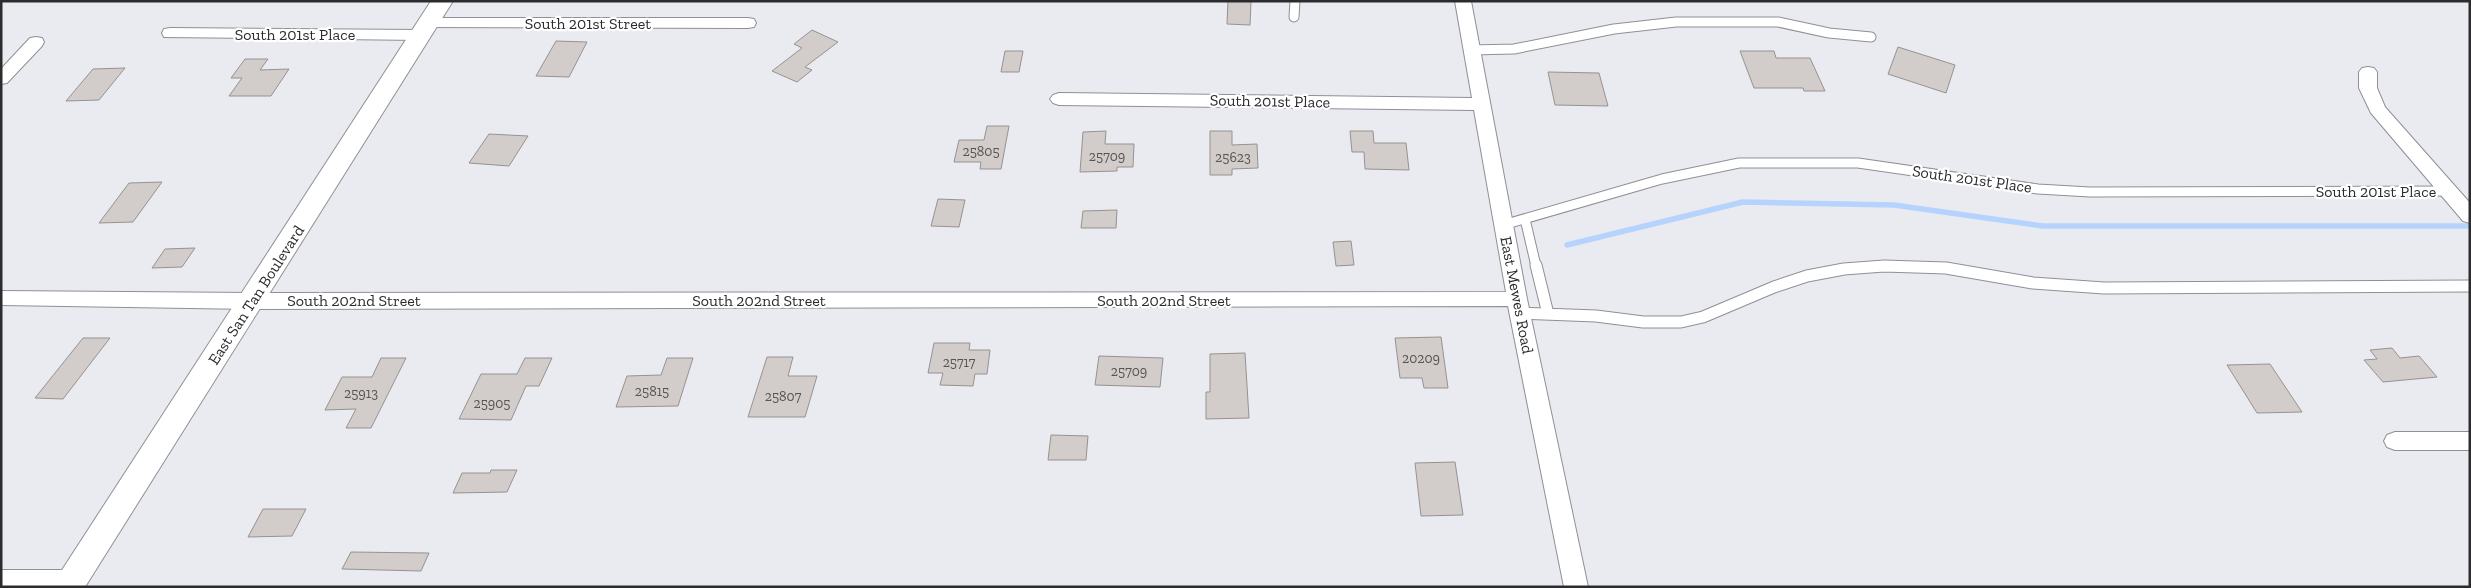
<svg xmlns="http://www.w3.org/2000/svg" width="2471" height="588" viewBox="0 0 2471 588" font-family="'Zilla Slab',serif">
	<rect width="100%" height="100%" fill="#e9ebf0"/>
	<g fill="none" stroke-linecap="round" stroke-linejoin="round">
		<!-- stream -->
		<path stroke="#b6d3fe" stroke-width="5.5" d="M1567,245L1743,202L1894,205L2043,226H2470"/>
	</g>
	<!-- building -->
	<path fill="#d2ccca" stroke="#979290" d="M1228,1H1251L1250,25L1227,24Z
		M812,30L838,42L805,67L812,70L797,82L772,71L802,48L794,44Z
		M556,41L587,42L569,77L536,76Z
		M1898,47L1955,65L1946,93L1888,74Z
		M1005,51H1023L1019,72H1001Z
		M1740,51H1774L1776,58H1810L1825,91H1804L1803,88H1754Z
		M245,59H268L260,70L289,69L271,96H229L242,78H231Z
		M125,68L99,100L66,101L93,69Z
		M1548,72L1599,73L1608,106L1555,105Z
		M987,126H1009L1001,169H980L981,162H954L959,140H984Z
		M1106,131L1105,144H1134L1133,167H1117V171L1080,172L1083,132Z
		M1210,131H1232V145L1257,144L1258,168L1232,169V175H1210Z
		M1350,131H1373L1374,143H1406L1409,170L1365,169L1364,152H1352Z
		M489,134L528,136L509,166L469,163Z
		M162,182L133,222L99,223L129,183Z
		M938,199L965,200L959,227L931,226Z
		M1117,210L1116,228H1081L1083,211Z
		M1351,241L1354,265L1336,266L1333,242Z
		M195,248L182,267L152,268L165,249Z
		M1441,337L1448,388H1424L1422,378H1400L1395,338Z
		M83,338H110L63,399L35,398Z
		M934,343H970L969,350H990L987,374H975L973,386L940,385L943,373H928Z
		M2392,348L2400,358L2419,356L2437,377L2383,382L2364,360L2377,359L2370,350Z
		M1245,353L1249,418L1206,419V392H1210V354Z
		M1099,356L1163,358L1160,387L1095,385Z
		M767,357H793L788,376H817L805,417H748Z
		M381,358H406L371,428H346L356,409L325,410L342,377H372Z
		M525,358H552L539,386H526L511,420L459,419L481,374H517Z
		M667,358H693L678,406L616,407L627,376L661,375Z
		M2270,364L2302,412L2257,413L2227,365Z
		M1051,435L1088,436L1086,460H1048Z
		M1455,462L1463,515L1421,516L1415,463Z
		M491,470H517L507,492L453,493L462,473H490Z
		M263,509H306L292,536L248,537Z
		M351,552L429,553L421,571L342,569Z"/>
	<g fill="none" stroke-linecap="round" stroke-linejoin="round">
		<!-- lane-far1 casing -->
		<g stroke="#8e9095" stroke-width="11">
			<path id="lane-far1" d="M1294,17L1295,1
				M1471,50L1514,49L1614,29L1676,22H1778L1829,33L1871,37
				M1525,219L1536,266
				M1503,225L1662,179L1739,163H1858L2038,189L2090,192L2449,191"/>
		</g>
		<!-- lane casing -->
		<g stroke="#8e9095" stroke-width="13">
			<path id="lane" d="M1536,265L1548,314
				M1520,313L1596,316L1643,322H1681L1703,317L1774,287L1807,276L1844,269L1884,266L1946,268L2033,283L2104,288L2470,286"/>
		</g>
		<!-- street casing -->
		<g stroke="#8e9095" stroke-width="2">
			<path id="street" d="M1455,1H1471L1527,299L1588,587H1564L1508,306L252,309L1,305V291L252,293L1506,292L1474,110L1059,105L1053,103L1050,99L1053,95L1059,93L1472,98Z
				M428,18H748L754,19L756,23L754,27L748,28L422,27L420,23L422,19Z
				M170,28L420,30L426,31L428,35L426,39L420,40L164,37L162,33L164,29Z
				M36,37L42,38L44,42L42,46L7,83L1,84V69L30,38Z
				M2368,67L2374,68L2377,72V88L2385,107L2470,203V223L2463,221L2371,113L2359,88V72L2362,68Z
				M2395,432H2470V450H2395L2387,447L2384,441L2387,435Z
				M1,570H71L79,573L83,580L80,587H1Z"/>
		</g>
		<!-- secondary casing -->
		<g stroke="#8e9095" stroke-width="2">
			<path id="secondary" d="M431,1H453L85,587H51Z"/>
		</g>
		<!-- lane-far1 -->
		<use href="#lane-far1" stroke="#fff" stroke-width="9"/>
		<!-- lane -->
		<use href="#lane" stroke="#fff" stroke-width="11"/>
		<!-- street -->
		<use href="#street" fill="#fff" fill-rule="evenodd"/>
		<!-- secondary -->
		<use href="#secondary" fill="#fff" fill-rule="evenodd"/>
	</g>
	<g text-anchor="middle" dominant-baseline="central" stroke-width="4.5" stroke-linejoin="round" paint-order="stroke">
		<!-- number labels -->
		<g font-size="14" fill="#565455">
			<text x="981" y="151">25805</text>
			<text x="1107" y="156">25709</text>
			<text x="1233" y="157">25623</text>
			<text x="1421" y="358">20209</text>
			<text x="959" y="362">25717</text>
			<text x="1129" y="371">25709</text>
			<text x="652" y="391">25815</text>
			<text x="361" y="393">25913</text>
			<text x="783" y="396">25807</text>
			<text x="492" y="403">25905</text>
		</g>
		<!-- street labels -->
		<g font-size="16" fill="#2c2c2e" stroke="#fff">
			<text x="588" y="23">South 201st Street</text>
			<text x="295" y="34">South 201st Place</text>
			<text transform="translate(1270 101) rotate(1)">South 201st Place</text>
			<text transform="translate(1972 179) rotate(8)">South 201st Place</text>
			<text x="2376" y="191">South 201st Place</text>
			<text transform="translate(256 295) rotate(-57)">East San Tan Boulevard</text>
			<text transform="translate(1517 295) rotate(79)">East Mewes Road</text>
			<text x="354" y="300">South 202nd Street</text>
			<text x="759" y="300">South 202nd Street</text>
			<text x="1164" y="300">South 202nd Street</text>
		</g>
	</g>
	<!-- border -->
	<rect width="2471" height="588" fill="none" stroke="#2c2c2e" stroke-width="5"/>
</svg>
